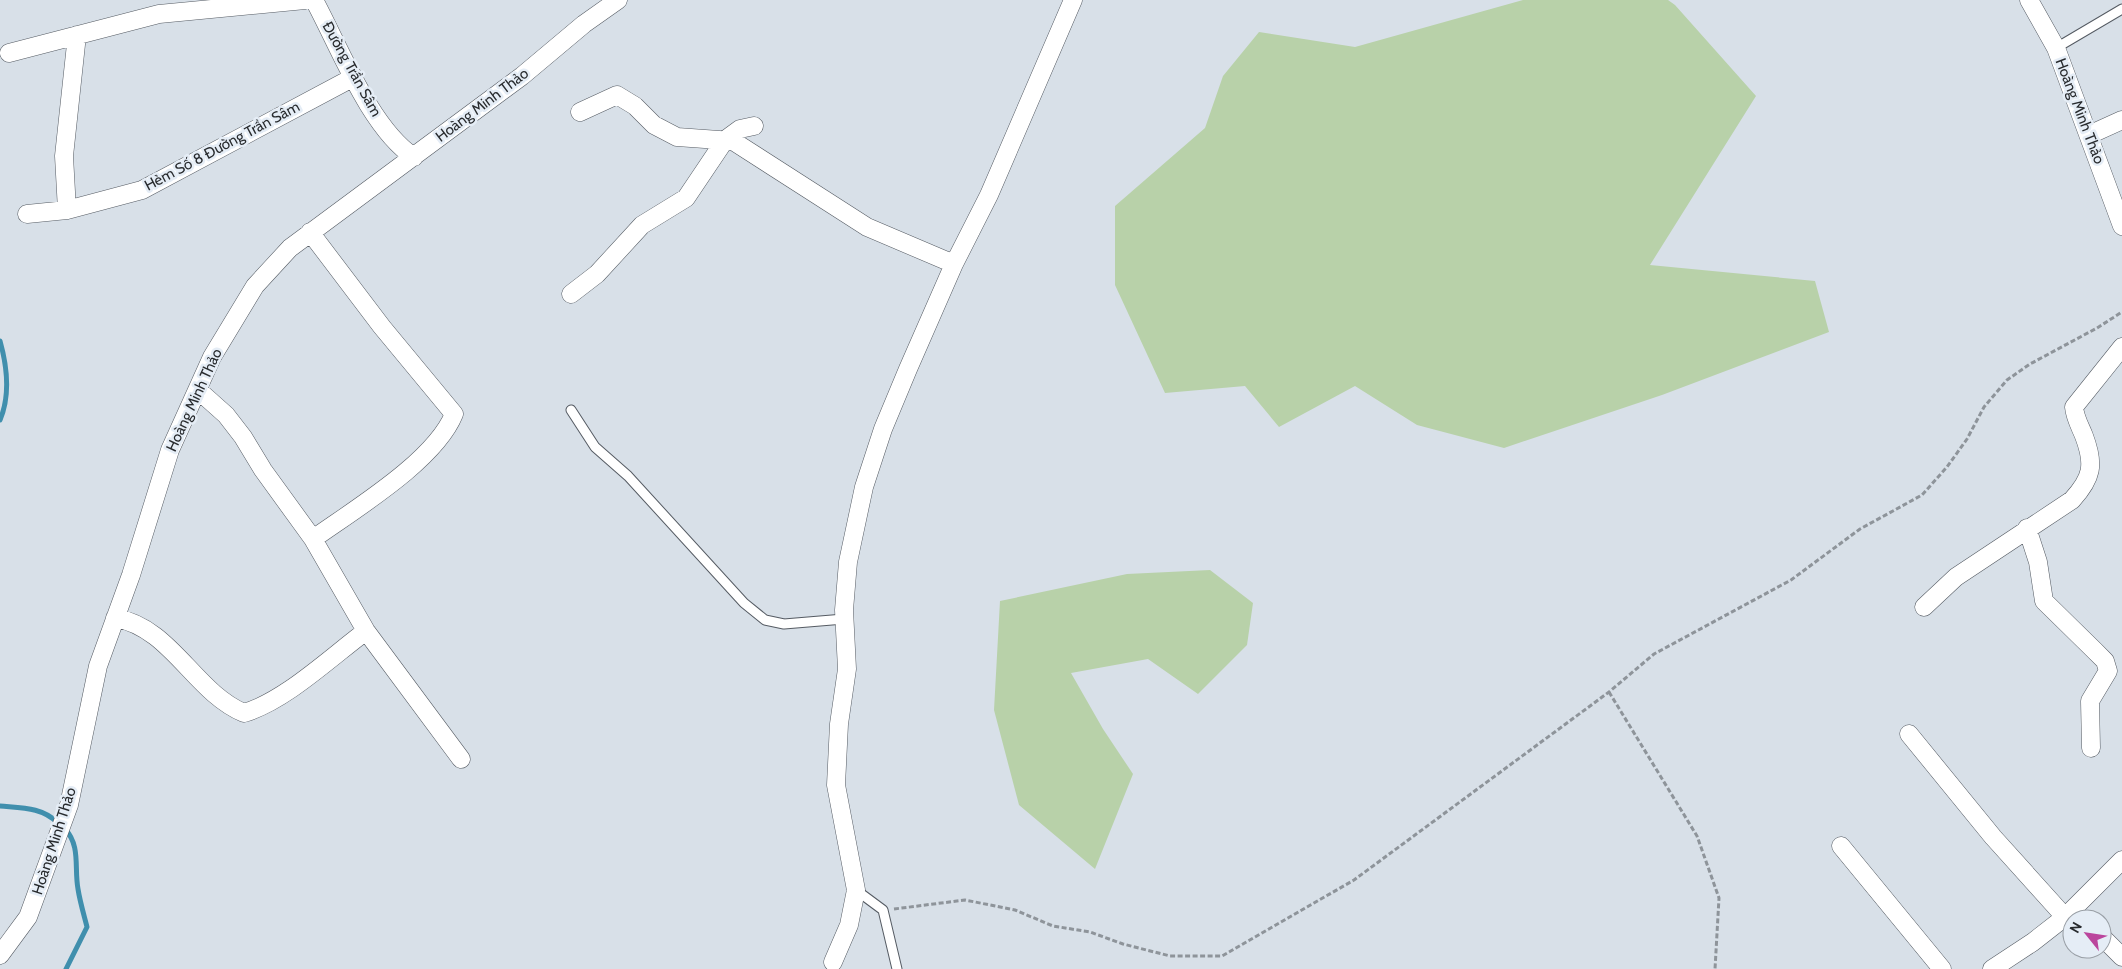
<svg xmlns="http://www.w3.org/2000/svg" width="2122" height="969" viewBox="0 0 2122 969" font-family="Cabin,sans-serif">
	<rect width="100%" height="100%" fill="#d8e0e8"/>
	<!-- green -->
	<path fill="#b8d1a9" d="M1523,0H1668L1675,5L1756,96L1650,265L1815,281L1829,332L1662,395L1504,448L1417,425L1355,386L1279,427L1245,386L1165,393L1115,285V206L1205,128L1223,76L1259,32L1355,47Z
		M1210,570L1253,603L1247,645L1198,694L1148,659L1071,673L1103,729L1133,774L1095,869L1019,805L994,710L1000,601L1127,574Z"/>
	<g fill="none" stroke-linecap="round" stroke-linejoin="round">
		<!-- stream -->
		<path stroke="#408fad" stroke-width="5" d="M0,341C7,366 11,394 0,420
			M0,806C22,808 42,807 58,823
			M65,829C81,846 74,868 78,889C80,902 84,915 87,927L66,969"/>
		<!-- lane casing -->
		<g stroke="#555b63" stroke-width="11">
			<path id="lane" d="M2056,48L2122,9
				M571,410L595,447L628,476L744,603L765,620L784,624L844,619
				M856,890L883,910L897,969"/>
		</g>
		<!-- street casing -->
		<g stroke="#555b63" stroke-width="19">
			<path id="street" d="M314,0C339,46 370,128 414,157
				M2029,0L2056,48L2122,226
				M9,53L159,14L305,0
				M580,112L617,95L635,106L654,125L677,137L733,141L867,227L954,264
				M2089,135L2122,120
				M67,210L64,156L77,35
				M27,214L67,210L142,190L354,77
				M310,232L382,327L454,414C435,461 355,509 313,539
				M571,294L597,274L642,225L686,198L725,140L740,129L754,126
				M198,390L226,415L243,437L263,470L313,539L366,631L461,759
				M2027,528L2038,562L2044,601L2095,651L2105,661L2108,671L2090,701L2091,748
				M1924,607L1956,577L2072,500C2092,478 2095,465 2084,436C2080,426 2075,418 2074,407L2122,347
				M115,618C171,627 194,692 244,713C285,701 331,657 366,631
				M1909,734L1993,837L2065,917
				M1841,846L1942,969
				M2102,937L2122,957
				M0,955L28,917L69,805L98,666L131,575L170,450L212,357L255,286L290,248L522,76L584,24L618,0
				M833,962L849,925L856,890L836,785L839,724L847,669L844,610L848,562L864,487L883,429L908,369L954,264L989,195L1073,0
				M1992,969L2033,942L2065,917L2122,860"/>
		</g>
		<!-- path -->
		<path stroke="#8e949a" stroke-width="3" stroke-dasharray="5 2.5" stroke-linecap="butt" d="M1609,692L1697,836L1719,898L1715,969
			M894,909L965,900L1015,910L1053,926L1090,932L1123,944L1170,956H1222L1354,880L1609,692L1654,654L1791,580L1860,529L1922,495L1947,467L1967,439L1984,407L2007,380L2030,364L2097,328L2122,312"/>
		<!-- lane -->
		<use href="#lane" stroke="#fff" stroke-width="9"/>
		<!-- street -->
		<use href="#street" stroke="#fff" stroke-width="18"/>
	</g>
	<g text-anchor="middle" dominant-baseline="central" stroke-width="5" stroke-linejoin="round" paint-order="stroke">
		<!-- street labels -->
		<g font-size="15" fill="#282b2e" stroke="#e5edf6">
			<text transform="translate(352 69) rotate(61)">Đường Trần Sâm</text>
			<text transform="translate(482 105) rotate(-37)">Hoàng Minh Thảo</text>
			<text transform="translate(2080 111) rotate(69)">Hoàng Minh Thảo</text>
			<text transform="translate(222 146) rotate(-28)">Hẻm Số 8 Đường Trần Sâm</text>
			<text transform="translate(194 400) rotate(-65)">Hoàng Minh Thảo</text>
			<text transform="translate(54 841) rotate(-72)">Hoàng Minh Thảo</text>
		</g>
	</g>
	<!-- north arrow -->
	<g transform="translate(2087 934) rotate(300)"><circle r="24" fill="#e5edf6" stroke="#999fa6"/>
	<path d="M0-4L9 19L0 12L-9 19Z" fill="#bb459d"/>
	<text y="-8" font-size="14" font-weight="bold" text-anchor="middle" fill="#282b2e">N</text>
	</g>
</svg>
